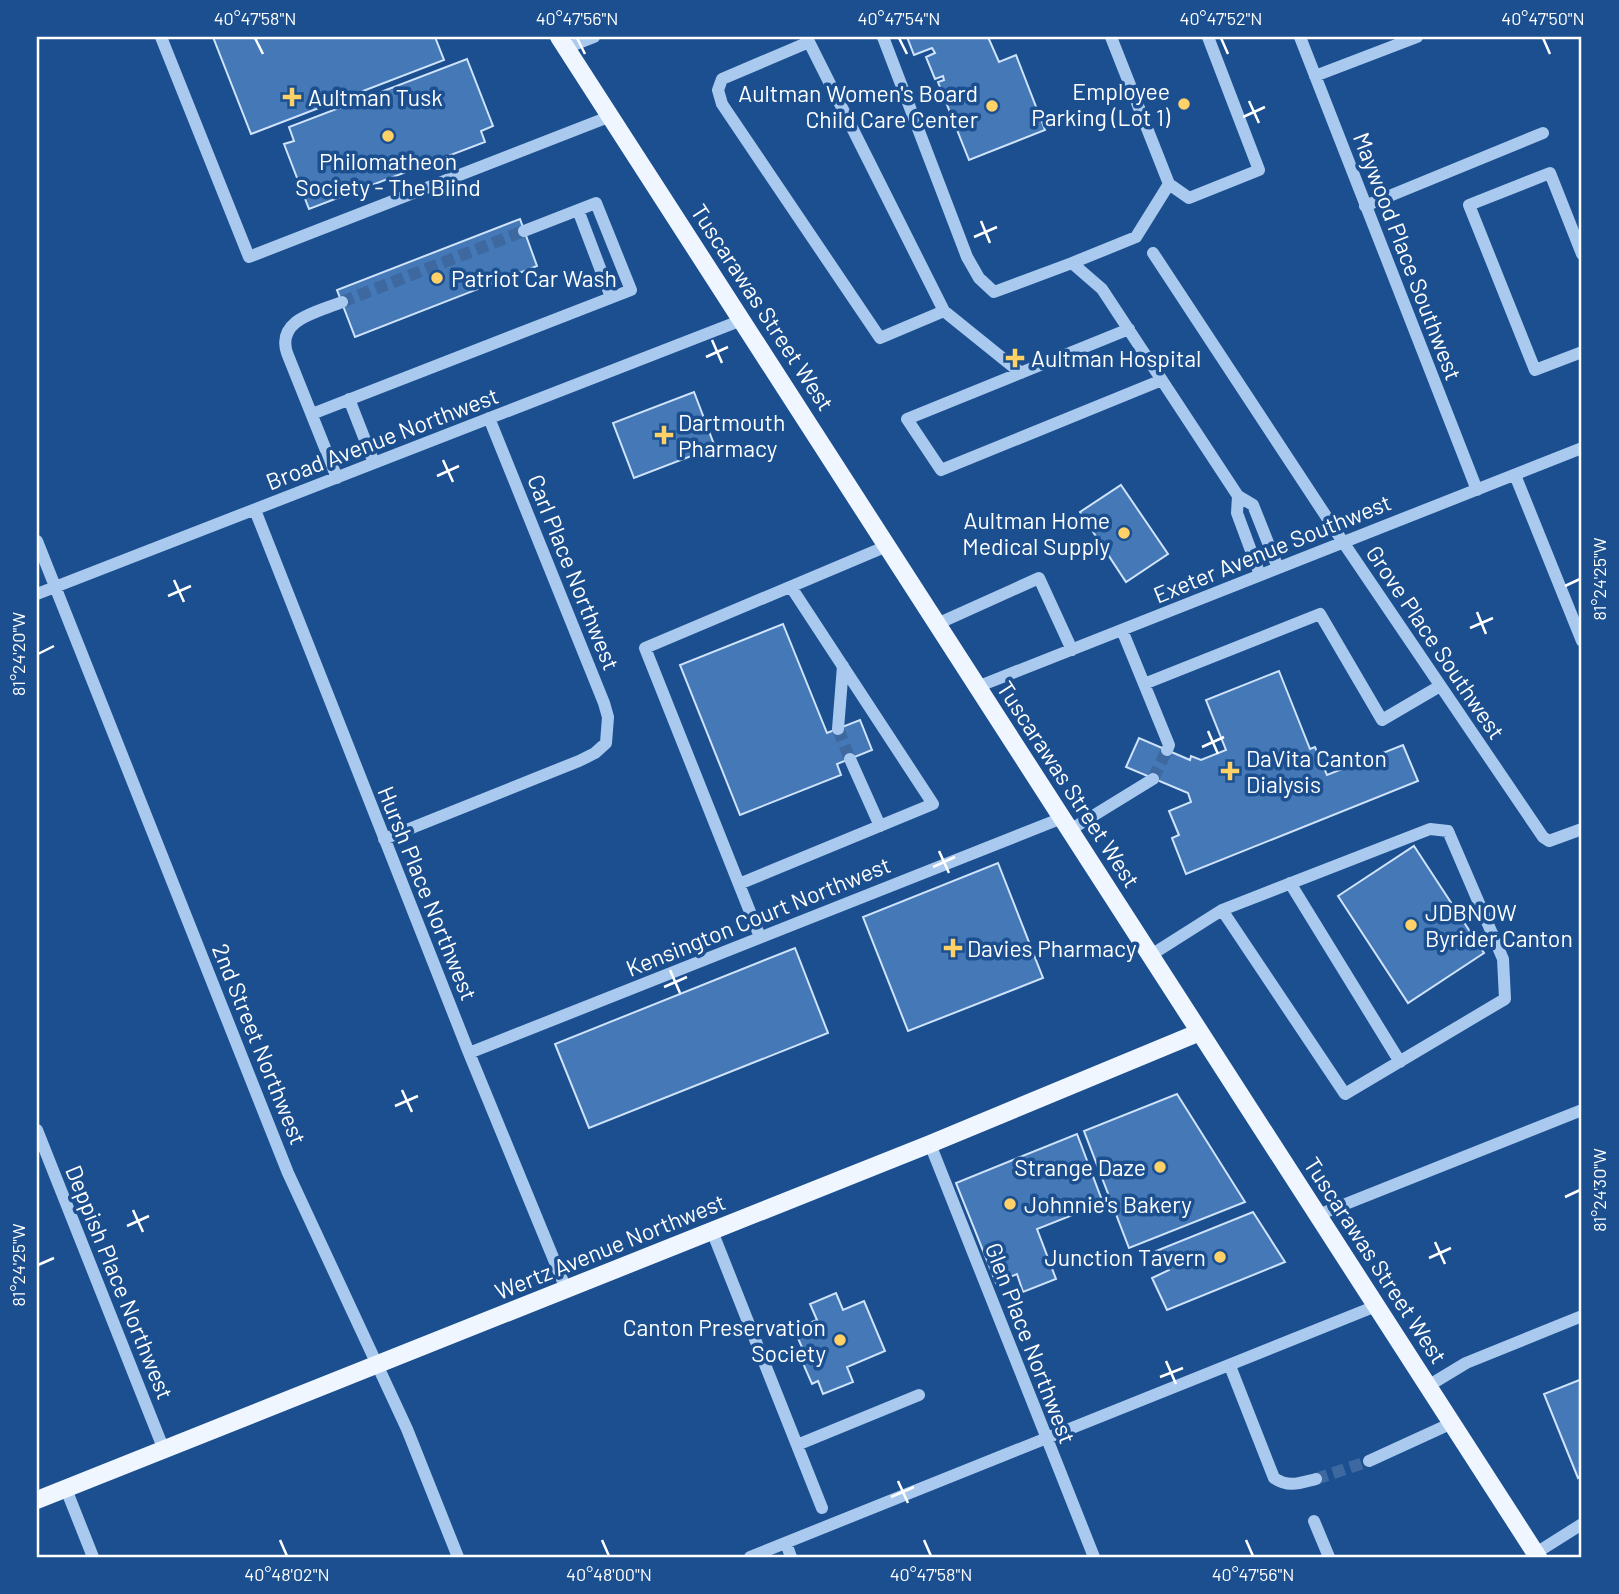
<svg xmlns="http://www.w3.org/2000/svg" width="1619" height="1594" viewBox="0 0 1619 1594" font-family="Barlow,sans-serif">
	<rect width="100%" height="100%" fill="#1b4f8f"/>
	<!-- building -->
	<path fill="#4478b7" stroke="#cfe3fa" stroke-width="2" d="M213,37H435L444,60L251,134Z
		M907,37H988L999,62L1016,55L1045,130L969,160L938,82L944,80L943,76L935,79L926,57L935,53L932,48L914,55Z
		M467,59L493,126L481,131L485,142L309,209L284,144L294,141L289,127Z
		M520,219L537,266L355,337L337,290Z
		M694,392L715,447L634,478L613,423Z
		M1121,485L1168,554L1126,582L1080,512Z
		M783,624L827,733L860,720L872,750L837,764L841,775L740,815L680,665Z
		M1279,671L1310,749L1315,747L1327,775L1403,745L1418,781L1186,874L1172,838L1179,835L1169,811L1191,802L1188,793L1126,767L1139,738L1190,760L1191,756L1201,760L1226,750L1206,700Z
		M1414,846L1484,953L1408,1003L1338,896Z
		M998,863L1043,978L908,1031L863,917Z
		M795,948L828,1033L589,1128L555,1044Z
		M1177,1094L1245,1202L1129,1248L1084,1131Z
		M1077,1134L1103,1203L1037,1229L1056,1279L1023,1292L1017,1274L996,1283L956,1183Z
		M1253,1212L1285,1262L1167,1310L1152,1278L1169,1270L1167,1265L1163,1266L1156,1251Z
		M836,1293L843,1310L864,1301L885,1351L847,1367L853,1382L823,1394L818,1381L812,1384L799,1354L804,1352L794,1329L817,1320L810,1304Z
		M1582,1379V1476L1578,1478L1544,1394Z"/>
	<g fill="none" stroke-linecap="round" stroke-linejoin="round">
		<!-- minor-tunnel -->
		<path stroke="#3d69a0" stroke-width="12" stroke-dasharray="12 6" stroke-linecap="butt" d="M342,302L524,231
			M838,729L850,759
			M1153,779L1167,750
			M1316,1479L1369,1461"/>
		<!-- minor -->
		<path stroke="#a9c9ee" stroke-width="12" d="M161,37L249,257L611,116
			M883,37L967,257L979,278L994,292L1072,263L1102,289L1238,496L1253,505L1278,568
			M1111,37L1169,184L1189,198L1259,170L1208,37
			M1300,37L1477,490
			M566,48L594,37
			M1315,76L1417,37
			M1365,206L1543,133
			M578,210L611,297
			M1153,253L1343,542L1543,837L1549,841L1582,829
			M1582,254L1550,173L1469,205L1535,370L1582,352
			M1072,263L1136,237L1169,184
			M944,311L880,338L722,104L718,90L722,79L809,42L944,311L1021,373
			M1129,329L907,419L941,470L1162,380
			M349,399L374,463
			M312,414L631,290L596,203L524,231
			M1515,475L1582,641
			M337,478L287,353C276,319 318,312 342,302
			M1238,496L1237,513L1260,575
			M255,510L469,1053L566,1289
			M37,541L288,1173L407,1429L458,1557
			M37,594L742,320
			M937,624L1039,578L1072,650
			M1122,630L1169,745L1167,750
			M1144,684L1320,614L1382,720L1440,686
			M977,687L1582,448
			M838,729L843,666
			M850,759L880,826
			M1070,830L1153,779
			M384,839L579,761L595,753L606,743L608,717L604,703L489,418
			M1290,883L1400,1062
			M739,884L933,804L791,587
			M760,937L645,648L887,546
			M1151,955L1222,910L1345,1094L1505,999L1503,959L1448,831L1430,829L1222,910
			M469,1053L1062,818
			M37,1130L164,1450
			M930,1144L1094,1557
			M1318,1215L1582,1110
			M712,1231L822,1508
			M1230,1366L1274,1478C1289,1488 1300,1483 1316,1479
			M1428,1386L1466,1363L1582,1316
			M797,1445L919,1395
			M1369,1461L1452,1423
			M66,1489L93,1557
			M1314,1521L1329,1557
			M786,1543L791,1557
			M1536,1553L1582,1524
			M750,1557L1376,1306"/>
		<!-- major -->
		<path stroke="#f0f6ff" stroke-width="18" d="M559,37L1538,1557
			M37,1500L930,1144L1200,1032"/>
	</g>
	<!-- ticks -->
	<path fill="none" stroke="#fff" stroke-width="2.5" d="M255,38L263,54M577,38L585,54M899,38L907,54M1221,38L1228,54M1543,38L1550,54M1249,101L1259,123M1243,117L1265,107M981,221L990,243M974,237L997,227M712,340L722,363M706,357L728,347M443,460L453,482M437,476L459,466M174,580L184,602M1565,586L1580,579M168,596L191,586M1477,612L1486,634M1470,628L1493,618M38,654L54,646M1208,731L1218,754M1202,747L1224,737M939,851L949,873M933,867L955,857M670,970L680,993M664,987L687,977M402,1090L412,1112M395,1106L418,1096M1565,1197L1580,1190M133,1210L143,1232M127,1226L149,1216M1435,1242L1445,1264M1429,1258L1451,1248M38,1265L54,1258M1166,1361L1176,1384M1160,1377L1183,1368M898,1481L908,1503M891,1497L914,1487M280,1540L287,1556M602,1540L609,1556M924,1540L931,1556M1246,1540L1253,1556"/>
	<!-- markers -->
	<g fill="#ffd166" stroke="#1b4f8f" stroke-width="2.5">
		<path d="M288.5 86.5h7v7h7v7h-7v7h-7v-7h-7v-7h7z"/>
		<circle cx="1184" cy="104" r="7"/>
		<circle cx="992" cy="106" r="7"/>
		<circle cx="388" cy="136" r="7"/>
		<circle cx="437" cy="278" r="7"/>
		<path d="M1011.5 347.5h7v7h7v7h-7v7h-7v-7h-7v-7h7z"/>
		<path d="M660.5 424.5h7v7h7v7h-7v7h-7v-7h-7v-7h7z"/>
		<circle cx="1124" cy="533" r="7"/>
		<path d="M1226.5 760.5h7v7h7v7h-7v7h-7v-7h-7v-7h7z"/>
		<circle cx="1411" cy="925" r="7"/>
		<path d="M949.5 937.5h7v7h7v7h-7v7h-7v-7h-7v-7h7z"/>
		<circle cx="1160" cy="1167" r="7"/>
		<circle cx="1010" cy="1204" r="7"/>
		<circle cx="1220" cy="1257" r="7"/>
		<circle cx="840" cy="1340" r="7"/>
	</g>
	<g text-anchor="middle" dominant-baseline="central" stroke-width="7" stroke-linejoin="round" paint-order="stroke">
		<!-- poi labels -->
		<g font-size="23" fill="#fff" stroke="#1b4f8f" text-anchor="start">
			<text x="1170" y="91" text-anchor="end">Employee<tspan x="1170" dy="26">Parking (Lot 1)</tspan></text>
			<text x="978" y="93" text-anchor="end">Aultman Women's Board<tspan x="978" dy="26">Child Care Center</tspan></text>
			<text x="308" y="97">Aultman Tusk</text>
			<text x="388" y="161" text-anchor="middle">Philomatheon<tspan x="388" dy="26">Society - The Blind</tspan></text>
			<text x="451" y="278">Patriot Car Wash</text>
			<text x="1031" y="358">Aultman Hospital</text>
			<text x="678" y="422">Dartmouth<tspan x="678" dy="26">Pharmacy</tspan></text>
			<text x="1110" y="520" text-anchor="end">Aultman Home<tspan x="1110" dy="26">Medical Supply</tspan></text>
			<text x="1246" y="758">DaVita Canton<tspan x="1246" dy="26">Dialysis</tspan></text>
			<text x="1425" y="912">JDBNOW<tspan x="1425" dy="26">Byrider Canton</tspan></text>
			<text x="967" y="948">Davies Pharmacy</text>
			<text x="1146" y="1167" text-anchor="end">Strange Daze</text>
			<text x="1024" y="1204">Johnnie's Bakery</text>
			<text x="1206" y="1257" text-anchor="end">Junction Tavern</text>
			<text x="826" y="1327" text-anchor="end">Canton Preservation<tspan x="826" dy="26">Society</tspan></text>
		</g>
		<!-- street labels -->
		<g font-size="23" fill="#fff" stroke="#1b4f8f">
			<text transform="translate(1408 256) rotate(69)">Maywood Place Southwest</text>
			<text transform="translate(763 307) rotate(57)">Tuscarawas Street West</text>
			<text transform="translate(382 438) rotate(-21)">Broad Avenue Northwest</text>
			<text transform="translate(1272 548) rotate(-22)">Exeter Avenue Southwest</text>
			<text transform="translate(574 572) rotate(68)">Carl Place Northwest</text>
			<text transform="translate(1436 642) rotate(56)">Grove Place Southwest</text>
			<text transform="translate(1069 784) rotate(57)">Tuscarawas Street West</text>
			<text transform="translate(428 893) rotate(68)">Hursh Place Northwest</text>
			<text transform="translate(758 916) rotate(-22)">Kensington Court Northwest</text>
			<text transform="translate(260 1044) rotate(68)">2nd Street Northwest</text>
			<text transform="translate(610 1246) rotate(-22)">Wertz Avenue Northwest</text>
			<text transform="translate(1376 1260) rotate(57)">Tuscarawas Street West</text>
			<text transform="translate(120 1282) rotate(68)">Deppish Place Northwest</text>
			<text transform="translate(1031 1343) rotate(69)">Glen Place Northwest</text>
		</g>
	</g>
	<!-- border -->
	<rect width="1619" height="1594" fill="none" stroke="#1b4f8f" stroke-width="77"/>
	<rect x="38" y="38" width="1542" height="1518" fill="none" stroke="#fff" stroke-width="2.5"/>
	<g font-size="18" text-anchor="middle" fill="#fff">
		<text x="255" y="25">40°47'58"N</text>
		<text x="577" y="25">40°47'56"N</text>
		<text x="899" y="25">40°47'54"N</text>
		<text x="1221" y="25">40°47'52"N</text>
		<text x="1543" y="25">40°47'50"N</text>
		<text transform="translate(1600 579) rotate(-90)" y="6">81°24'25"W</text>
		<text transform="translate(19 654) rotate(-90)" y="6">81°24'20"W</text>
		<text transform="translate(1600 1190) rotate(-90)" y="6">81°24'30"W</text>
		<text transform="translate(19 1265) rotate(-90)" y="6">81°24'25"W</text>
		<text x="287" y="1581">40°48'02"N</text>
		<text x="609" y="1581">40°48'00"N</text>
		<text x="931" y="1581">40°47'58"N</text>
		<text x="1253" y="1581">40°47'56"N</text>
	</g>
</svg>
